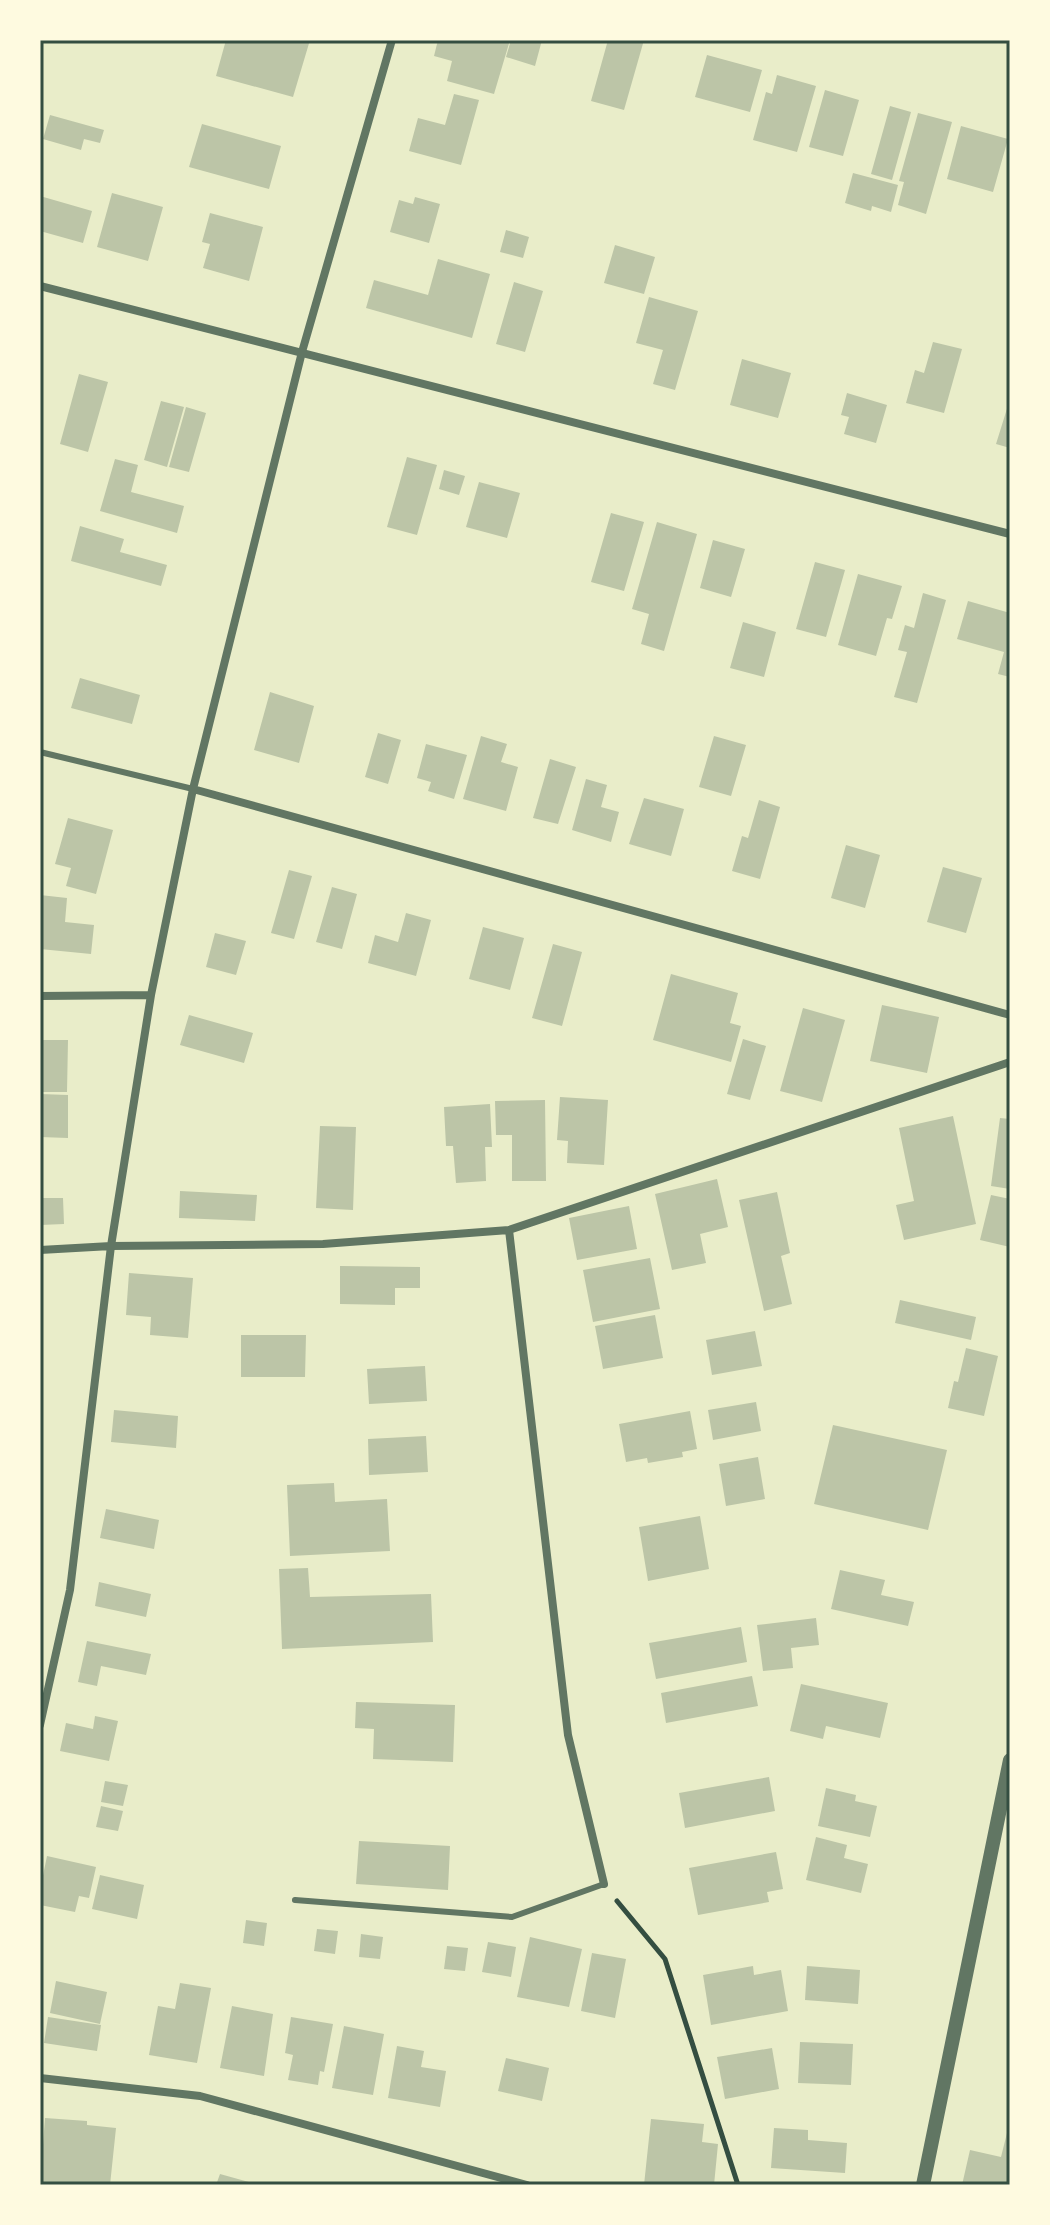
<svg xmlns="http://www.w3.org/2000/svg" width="1050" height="2225" viewBox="0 0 1050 2225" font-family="'Golos Text',sans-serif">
	<rect width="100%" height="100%" fill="#e9edc9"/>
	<!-- building -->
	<path fill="#bcc5a7" d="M226,40H310L293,97L216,76Z
		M438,40H510L494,94L447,81L452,61L434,56Z
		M511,40H542L535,66L506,57Z
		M608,40H644L624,110L591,101Z
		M707,55L762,70L750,112L695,97Z
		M777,75L816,86L797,152L753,140L766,92L772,94Z
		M825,90L859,100L843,156L809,147Z
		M454,94L479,100L461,165L409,151L418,118L445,125Z
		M890,106L911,112L892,180L871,174Z
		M918,113L952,122L926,214L898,205L904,182L899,181Z
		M50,115L104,130L100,143L84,139L81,150L43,139Z
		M202,124L281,146L269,189L189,167Z
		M961,126L1008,139L993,192L947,179Z
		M853,173L898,185L891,212L872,206L871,211L845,203Z
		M112,193L163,207L148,261L97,247Z
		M40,196L92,211L83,243L40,231Z
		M415,197L440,204L429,243L390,232L399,200L413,204Z
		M210,213L263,227L249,281L203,268L210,244L202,242Z
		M506,230L529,237L523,258L500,252Z
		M615,245L655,257L644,294L604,283Z
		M438,259L490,274L472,338L366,308L374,280L428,295Z
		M514,282L543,291L525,352L496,344Z
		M649,297L698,311L675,390L653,384L663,350L636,343Z
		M933,342L962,349L944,413L906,403L915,370L924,373Z
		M742,359L791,373L778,418L730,405Z
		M79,374L108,382L88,452L60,444Z
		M847,393L887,405L876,443L844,434L849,417L841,415Z
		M1010,399V448L996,444Z
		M161,401L184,407L167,467L144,460Z
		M186,407L206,413L189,472L169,467Z
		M407,457L437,465L417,535L387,527Z
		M115,459L138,465L131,492L184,506L177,533L100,511Z
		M444,470L465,476L459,495L439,489Z
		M479,482L520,493L507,538L466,527Z
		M611,513L644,522L624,591L591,582Z
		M657,522L697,534L664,651L641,644L649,614L632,609Z
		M80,526L124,539L120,552L167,565L161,586L71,561Z
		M713,540L745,549L731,597L700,588Z
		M815,562L845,570L826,637L796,629Z
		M858,574L902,586L892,619L887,618L876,656L838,645Z
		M923,593L946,600L917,703L894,697L907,652L898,650L905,625L914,628Z
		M968,601L1010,613V677L998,674L1004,652L957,639Z
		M743,622L776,632L764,677L730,668Z
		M80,678L140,695L132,724L71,708Z
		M270,692L314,706L299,763L254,750Z
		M378,733L401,740L388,784L365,777Z
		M481,736L507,744L501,762L518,767L506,811L463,799Z
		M714,736L746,745L731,796L699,787Z
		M426,744L467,755L454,799L428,791L431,782L417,778Z
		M550,759L576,767L558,824L533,818Z
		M586,779L607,785L601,807L619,812L611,842L572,830Z
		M644,798L684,809L671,856L629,844Z
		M759,800L780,807L760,879L732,871L742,836L748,838Z
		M68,818L113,830L96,894L66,886L71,868L55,864Z
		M846,845L880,855L865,908L831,898Z
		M943,867L982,878L966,933L927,922Z
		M289,870L312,876L294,939L271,933Z
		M332,887L357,894L342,949L316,942Z
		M40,895L67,898L65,922L94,925L91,954L40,949Z
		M406,913L431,920L416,976L368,963L375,935L398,942Z
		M483,927L524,938L510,990L469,979Z
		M215,933L246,941L236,975L206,967Z
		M553,944L582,952L562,1026L532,1018Z
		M671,974L738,993L730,1023L741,1026L731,1062L653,1040Z
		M882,1005L939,1017L927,1073L870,1061Z
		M803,1008L845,1020L822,1102L780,1091Z
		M189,1015L253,1033L244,1063L180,1045Z
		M743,1039L766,1046L750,1100L727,1094Z
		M40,1040H68L67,1092H40Z
		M40,1094L68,1095V1138L40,1137Z
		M560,1097L608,1100L604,1165L567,1163L568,1141L557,1140Z
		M545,1100L546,1181H512V1135H496L495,1101Z
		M490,1104L492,1147H485L486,1181L456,1183L453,1146H446L444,1107Z
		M953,1116L976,1224L904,1240L896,1205L914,1201L899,1128Z
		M1000,1118L1010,1119V1189L991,1186Z
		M320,1126L356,1127L353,1210L316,1208Z
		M717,1179L728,1227L700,1234L706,1263L672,1270L655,1194Z
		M180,1191L257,1195L255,1221L179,1218Z
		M777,1192L790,1253L781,1256L792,1304L764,1311L739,1200Z
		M991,1195L1010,1199V1247L980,1240Z
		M40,1198H63L64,1224L40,1225Z
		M629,1206L637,1249L577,1260L569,1218Z
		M650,1258L660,1309L593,1322L583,1270Z
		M340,1266L420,1267V1288H395V1305L340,1304Z
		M129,1273L193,1278L188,1338L150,1335L151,1317L126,1315Z
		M900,1300L976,1317L971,1340L895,1323Z
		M655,1315L663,1358L603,1369L595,1326Z
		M755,1331L762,1366L712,1375L706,1340Z
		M241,1335H306L305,1377H241Z
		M966,1348L998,1356L984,1416L948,1408L954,1381L958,1382Z
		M425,1366L427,1401L369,1404L367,1369Z
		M756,1402L761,1431L713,1440L708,1410Z
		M114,1410L178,1416L176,1448L111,1442Z
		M690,1411L697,1449L682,1452L683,1457L648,1463L647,1458L626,1462L619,1424Z
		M833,1425L947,1450L928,1530L814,1504Z
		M426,1436L428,1472L369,1475L368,1439Z
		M758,1457L765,1499L726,1506L719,1464Z
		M334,1483L335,1502L387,1499L390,1551L290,1556L287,1485Z
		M106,1509L159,1520L154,1549L100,1538Z
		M700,1516L709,1569L648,1581L639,1527Z
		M308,1568L310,1597L431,1594L433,1642L282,1649L279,1569Z
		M840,1570L885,1580L881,1595L914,1602L908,1626L831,1609Z
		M99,1582L151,1594L146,1617L95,1606Z
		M816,1618L819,1645L791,1648L793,1668L763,1671L757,1625Z
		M741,1627L747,1662L656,1679L649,1643Z
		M87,1641L151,1654L146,1675L101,1666L97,1686L78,1682Z
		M752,1676L758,1706L666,1723L661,1693Z
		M801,1684L888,1703L880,1738L826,1726L823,1739L790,1731Z
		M356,1702L455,1705L453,1762L373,1759L374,1729L355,1728Z
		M95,1716L118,1721L109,1761L60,1751L66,1723L93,1729Z
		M769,1777L775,1811L685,1828L679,1793Z
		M105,1781L128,1785L123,1806L101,1802Z
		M826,1788L856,1795L855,1801L877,1806L870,1837L818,1826Z
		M101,1806L123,1811L118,1831L96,1827Z
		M816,1837L847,1845L844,1858L868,1864L861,1893L806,1880Z
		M359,1841L450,1846L448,1890L356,1884Z
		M776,1852L783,1889L767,1892L769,1902L698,1915L689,1868Z
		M47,1856L96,1867L89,1898L79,1896L75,1912L40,1905V1890Z
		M100,1875L144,1885L137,1919L92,1909Z
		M246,1920L267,1923L264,1946L243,1943Z
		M317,1929L338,1931L335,1954L314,1951Z
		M361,1934L383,1937L380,1959L359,1957Z
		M530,1937L582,1949L569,2007L517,1997Z
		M488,1942L516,1947L511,1977L482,1972Z
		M447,1946L468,1948L465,1971L444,1969Z
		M592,1953L626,1959L615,2018L581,2011Z
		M753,1966L754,1975L781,1970L788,2011L711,2025L703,1975Z
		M807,1966L860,1970L858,2004L805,2000Z
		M56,1981L107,1992L100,2024L50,2013Z
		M180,1983L211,1988L197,2063L149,2055L158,2006L175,2009Z
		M232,2006L273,2014L264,2076L220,2068Z
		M48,2017L101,2025L97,2051L44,2043Z
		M291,2017L333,2024L324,2072L320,2071L318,2085L288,2080L293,2055L285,2053Z
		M344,2026L384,2034L373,2095L332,2088Z
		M800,2042L853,2044L851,2085L798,2083Z
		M397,2046L424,2051L421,2067L446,2071L440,2107L388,2098Z
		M772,2048L779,2089L725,2099L717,2057Z
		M506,2058L549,2068L542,2101L498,2091Z
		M45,2118L87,2121V2125L116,2128L110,2185H40Z
		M651,2119L704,2124L702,2142L718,2144L714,2185H644Z
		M774,2128L808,2130V2140L847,2143L845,2173L771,2168Z
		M1007,2133L1010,2134V2185H962L970,2150L1001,2157Z
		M220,2174L256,2184V2185H216Z"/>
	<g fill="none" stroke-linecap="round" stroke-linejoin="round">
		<!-- path -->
		<path stroke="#344e41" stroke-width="5" d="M617,1901L665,1959L738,2185"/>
		<!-- service -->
		<path stroke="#617663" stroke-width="6" d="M40,752L193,789
			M295,1900L512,1917L604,1884"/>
		<!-- minor -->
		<path stroke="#617663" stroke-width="8" d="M40,286L1010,534
			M193,789L1010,1015
			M40,996L151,995
			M509,1230L568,1735L604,1884
			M40,1250L111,1246L323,1244L509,1230L1010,1062
			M40,1725L70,1590L111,1246L151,995L193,789L302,352L392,40
			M40,2078L200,2096L527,2185"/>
		<!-- tertiary -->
		<path stroke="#617663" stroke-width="14" d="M923,2185L1010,1760"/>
	</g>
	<!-- border -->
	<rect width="1050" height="2225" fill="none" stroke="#fefae0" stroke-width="84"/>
	<rect x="42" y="42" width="966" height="2141" fill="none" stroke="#344e41" stroke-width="3"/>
</svg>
